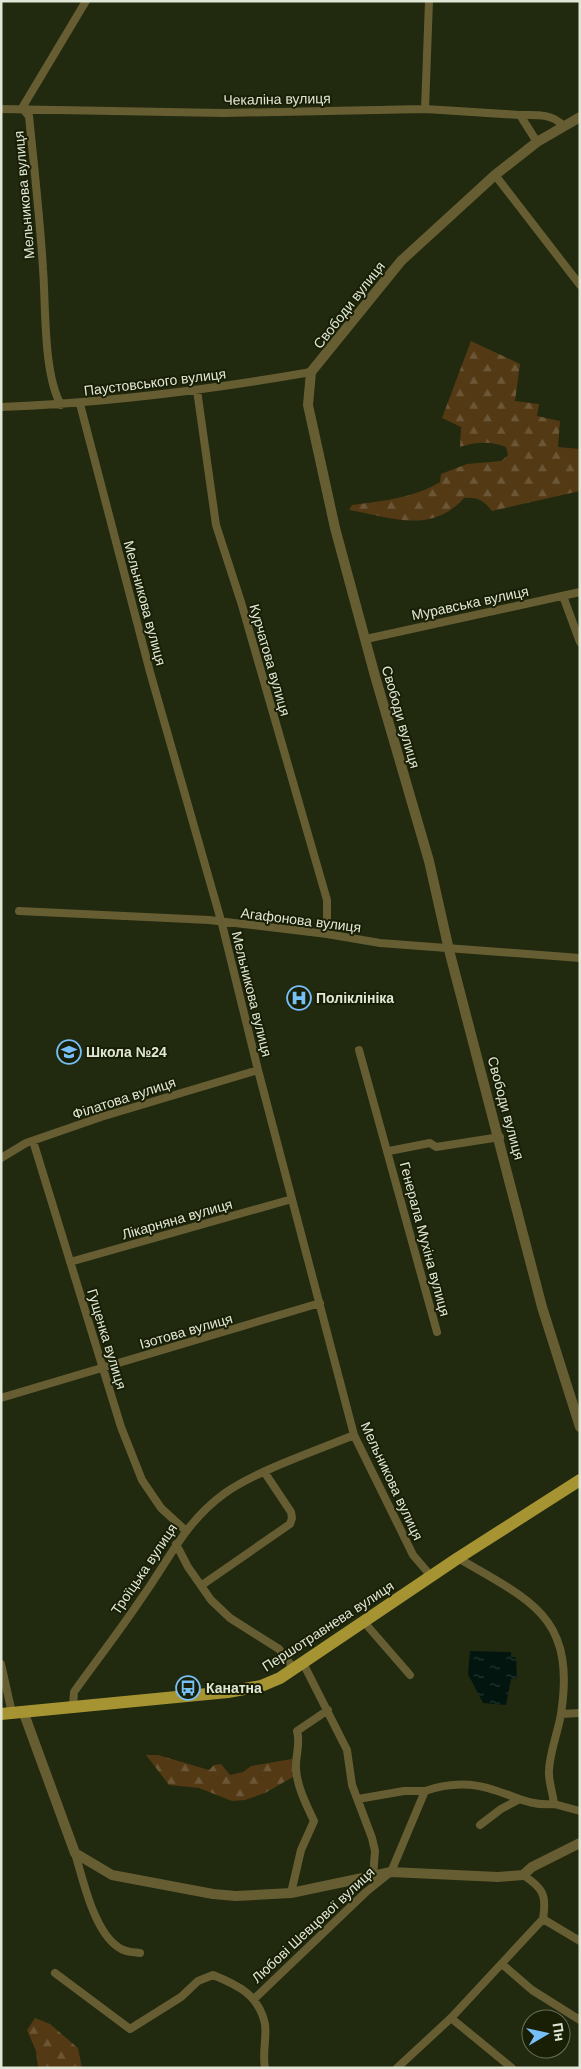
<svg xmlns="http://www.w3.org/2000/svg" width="581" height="2069" viewBox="0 0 581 2069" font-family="Arial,sans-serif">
	<defs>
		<pattern id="forest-firs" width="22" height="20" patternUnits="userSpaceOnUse" patternTransform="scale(1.25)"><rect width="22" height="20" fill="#533a15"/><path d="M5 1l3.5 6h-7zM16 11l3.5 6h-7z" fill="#6b5636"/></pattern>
		<pattern id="water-ripples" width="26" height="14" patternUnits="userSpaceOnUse" patternTransform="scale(1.25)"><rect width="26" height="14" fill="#02150f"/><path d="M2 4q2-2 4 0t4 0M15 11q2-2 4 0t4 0" fill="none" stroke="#273731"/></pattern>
	</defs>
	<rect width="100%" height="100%" fill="#21290e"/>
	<!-- forest -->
	<path fill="url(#forest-firs)" d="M471,341L520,364L515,401L539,404L537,416L560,421L558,447L580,449V491L492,511C483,500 478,497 464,498C431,535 391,517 349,510L352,505C382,501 414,498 440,482L441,474L467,464L501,461L508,455L506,447C490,441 476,442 460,447L461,427L442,418Z
		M146,1755H158L209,1770L214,1765L221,1764L230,1775L243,1772L251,1766L292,1759L293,1777L265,1793L245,1800L232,1801L199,1788L169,1785Z
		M35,2018L50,2024L78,2048L82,2068H38L36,2051L27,2030Z"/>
	<!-- water -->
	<path fill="url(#water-ripples)" d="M470,1651L511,1652V1657H516L517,1678L511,1679L506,1705L483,1703L468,1674Z"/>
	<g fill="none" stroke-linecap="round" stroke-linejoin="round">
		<!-- minor -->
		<path stroke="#665d33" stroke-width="8" d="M1,109L224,113L425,109L520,115L537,142
			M425,109L429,1
			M520,115C534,115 553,113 563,126
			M495,175L580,285
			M197,390L216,525L241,602L327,900V934
			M80,404L150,672L222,924L258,1070L354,1435L413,1555L431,1576
			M61,405C43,373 46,306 43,269C40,218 34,166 29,116L22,108L86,1
			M1,407C105,403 208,390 311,372
			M563,596L580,642
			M366,639L580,592
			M19,911L209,920L327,934L380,943L580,958
			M359,1050L437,1332
			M33,1141L121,1427L142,1480L161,1508L185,1530
			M389,1151L430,1143L436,1147L500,1137
			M1,1158L26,1143L101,1117L258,1070
			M70,1262L292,1199
			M1,1398L320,1303
			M176,1544L188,1567L211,1600L230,1618L279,1649L294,1669
			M458,1558C531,1601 576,1616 561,1714C558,1732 550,1751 549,1770C548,1781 553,1793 554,1804L580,1811
			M202,1585L290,1524L292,1518L291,1512L265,1473
			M364,1622L410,1675
			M303,1663L347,1750L352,1785L372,1838L375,1851L373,1877
			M1,1664L12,1713
			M73,1706L74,1692C97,1660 121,1629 143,1596C170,1558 185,1522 225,1493C258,1470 316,1451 354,1435
			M561,1714L580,1713
			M425,1791C448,1783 471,1782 494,1790C517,1797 529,1806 554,1804
			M480,1825L501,1809L518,1800
			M75,1853C83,1880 94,1931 118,1947C124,1952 132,1952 140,1953
			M523,1875C543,1888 547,1895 543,1919L580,1941
			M291,1893L301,1850L314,1821C307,1806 297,1787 296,1769C295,1756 301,1744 297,1731L328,1710
			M502,1964L532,1990L580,2020
			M55,1973L130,2029L181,1997L198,1981L213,1975C238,1985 259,1995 265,2024C267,2038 262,2053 265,2068
			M254,1999L366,1892L391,1872L425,1791H404L358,1799
			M451,2018L512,2068
			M397,2068L451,2018L543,1919"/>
		<!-- tertiary -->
		<path stroke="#665d33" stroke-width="10" d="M580,117L537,142L495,175L401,261L311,372L308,405L335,528L375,676L429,861L449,950L542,1307L580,1427
			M23,1711L75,1853L112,1875L213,1894L236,1896L291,1893L391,1872L498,1877L523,1875L532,1867L580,1843"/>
		<!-- primary -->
		<path stroke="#a69433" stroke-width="12" d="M1,1714L228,1692L261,1686L280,1678L458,1558L580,1480"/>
	</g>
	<!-- icons -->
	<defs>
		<g id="hospital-ring" transform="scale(1.25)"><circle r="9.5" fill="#181f05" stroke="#77bff7" stroke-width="1.5"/><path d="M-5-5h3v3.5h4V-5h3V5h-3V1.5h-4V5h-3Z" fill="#77bff7"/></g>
		<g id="school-ring" transform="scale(1.25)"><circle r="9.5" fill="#181f05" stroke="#77bff7" stroke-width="1.5"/><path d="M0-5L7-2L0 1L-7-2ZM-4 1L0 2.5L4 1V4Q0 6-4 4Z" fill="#77bff7"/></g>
		<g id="bus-ring" transform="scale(1.25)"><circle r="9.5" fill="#181f05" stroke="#77bff7" stroke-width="1.5"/><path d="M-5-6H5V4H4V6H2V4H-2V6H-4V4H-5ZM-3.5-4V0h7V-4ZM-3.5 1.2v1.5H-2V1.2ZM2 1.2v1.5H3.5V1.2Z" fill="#77bff7"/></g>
	</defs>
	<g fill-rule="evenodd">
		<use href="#hospital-ring" x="299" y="998"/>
		<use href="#school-ring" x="69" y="1052"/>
		<use href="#bus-ring" x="188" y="1688"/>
	</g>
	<g text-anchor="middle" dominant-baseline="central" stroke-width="4" stroke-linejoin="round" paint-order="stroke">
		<!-- street labels -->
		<g font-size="14" fill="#e1e7d6" stroke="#181f05">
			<text transform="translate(277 99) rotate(-1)">Чекаліна вулиця</text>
			<text transform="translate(24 195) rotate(-95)">Мельникова вулиця</text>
			<text transform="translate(349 305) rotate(-52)">Свободи вулиця</text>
			<text transform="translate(155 382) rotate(-7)">Паустовського вулиця</text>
			<text transform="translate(145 603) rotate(75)">Мельникова вулиця</text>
			<text transform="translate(470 603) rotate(-12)">Муравська вулиця</text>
			<text transform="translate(270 660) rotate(74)">Курчатова вулиця</text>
			<text transform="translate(401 717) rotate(74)">Свободи вулиця</text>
			<text transform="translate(301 920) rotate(7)">Агафонова вулиця</text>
			<text transform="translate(252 994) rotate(76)">Мельникова вулиця</text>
			<text transform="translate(124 1098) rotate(-18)">Філатова вулиця</text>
			<text transform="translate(506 1108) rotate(75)">Свободи вулиця</text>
			<text transform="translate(177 1219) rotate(-16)">Лікарняна вулиця</text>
			<text transform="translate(425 1239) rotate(75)">Генерала Мухіна вулиця</text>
			<text transform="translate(186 1331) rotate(-16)">Ізотова вулиця</text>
			<text transform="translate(107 1339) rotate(73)">Гущенка вулиця</text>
			<text transform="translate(392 1481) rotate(65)">Мельникова вулиця</text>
			<text transform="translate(144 1569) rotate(-56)">Троїцька вулиця</text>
			<text transform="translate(328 1626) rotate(-33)">Першотравнева вулиця</text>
			<text transform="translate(313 1925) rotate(-43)">Любові Шевцової вулиця</text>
		</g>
		<!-- poi labels -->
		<g font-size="14" font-weight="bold" fill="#e1e7d6" stroke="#181f05" text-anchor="start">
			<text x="316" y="998">Поліклініка</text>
			<text x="86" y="1052">Школа №24</text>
			<text x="206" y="1688">Канатна</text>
		</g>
	</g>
	<!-- border -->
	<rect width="581" height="2069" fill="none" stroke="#e1e7d6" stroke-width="5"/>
	<!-- north arrow -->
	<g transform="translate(546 2034) rotate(81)"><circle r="24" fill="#181f05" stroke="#686f59"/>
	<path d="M0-4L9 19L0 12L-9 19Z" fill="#77bff7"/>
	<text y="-8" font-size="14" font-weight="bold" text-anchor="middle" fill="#e1e7d6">Пн</text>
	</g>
</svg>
